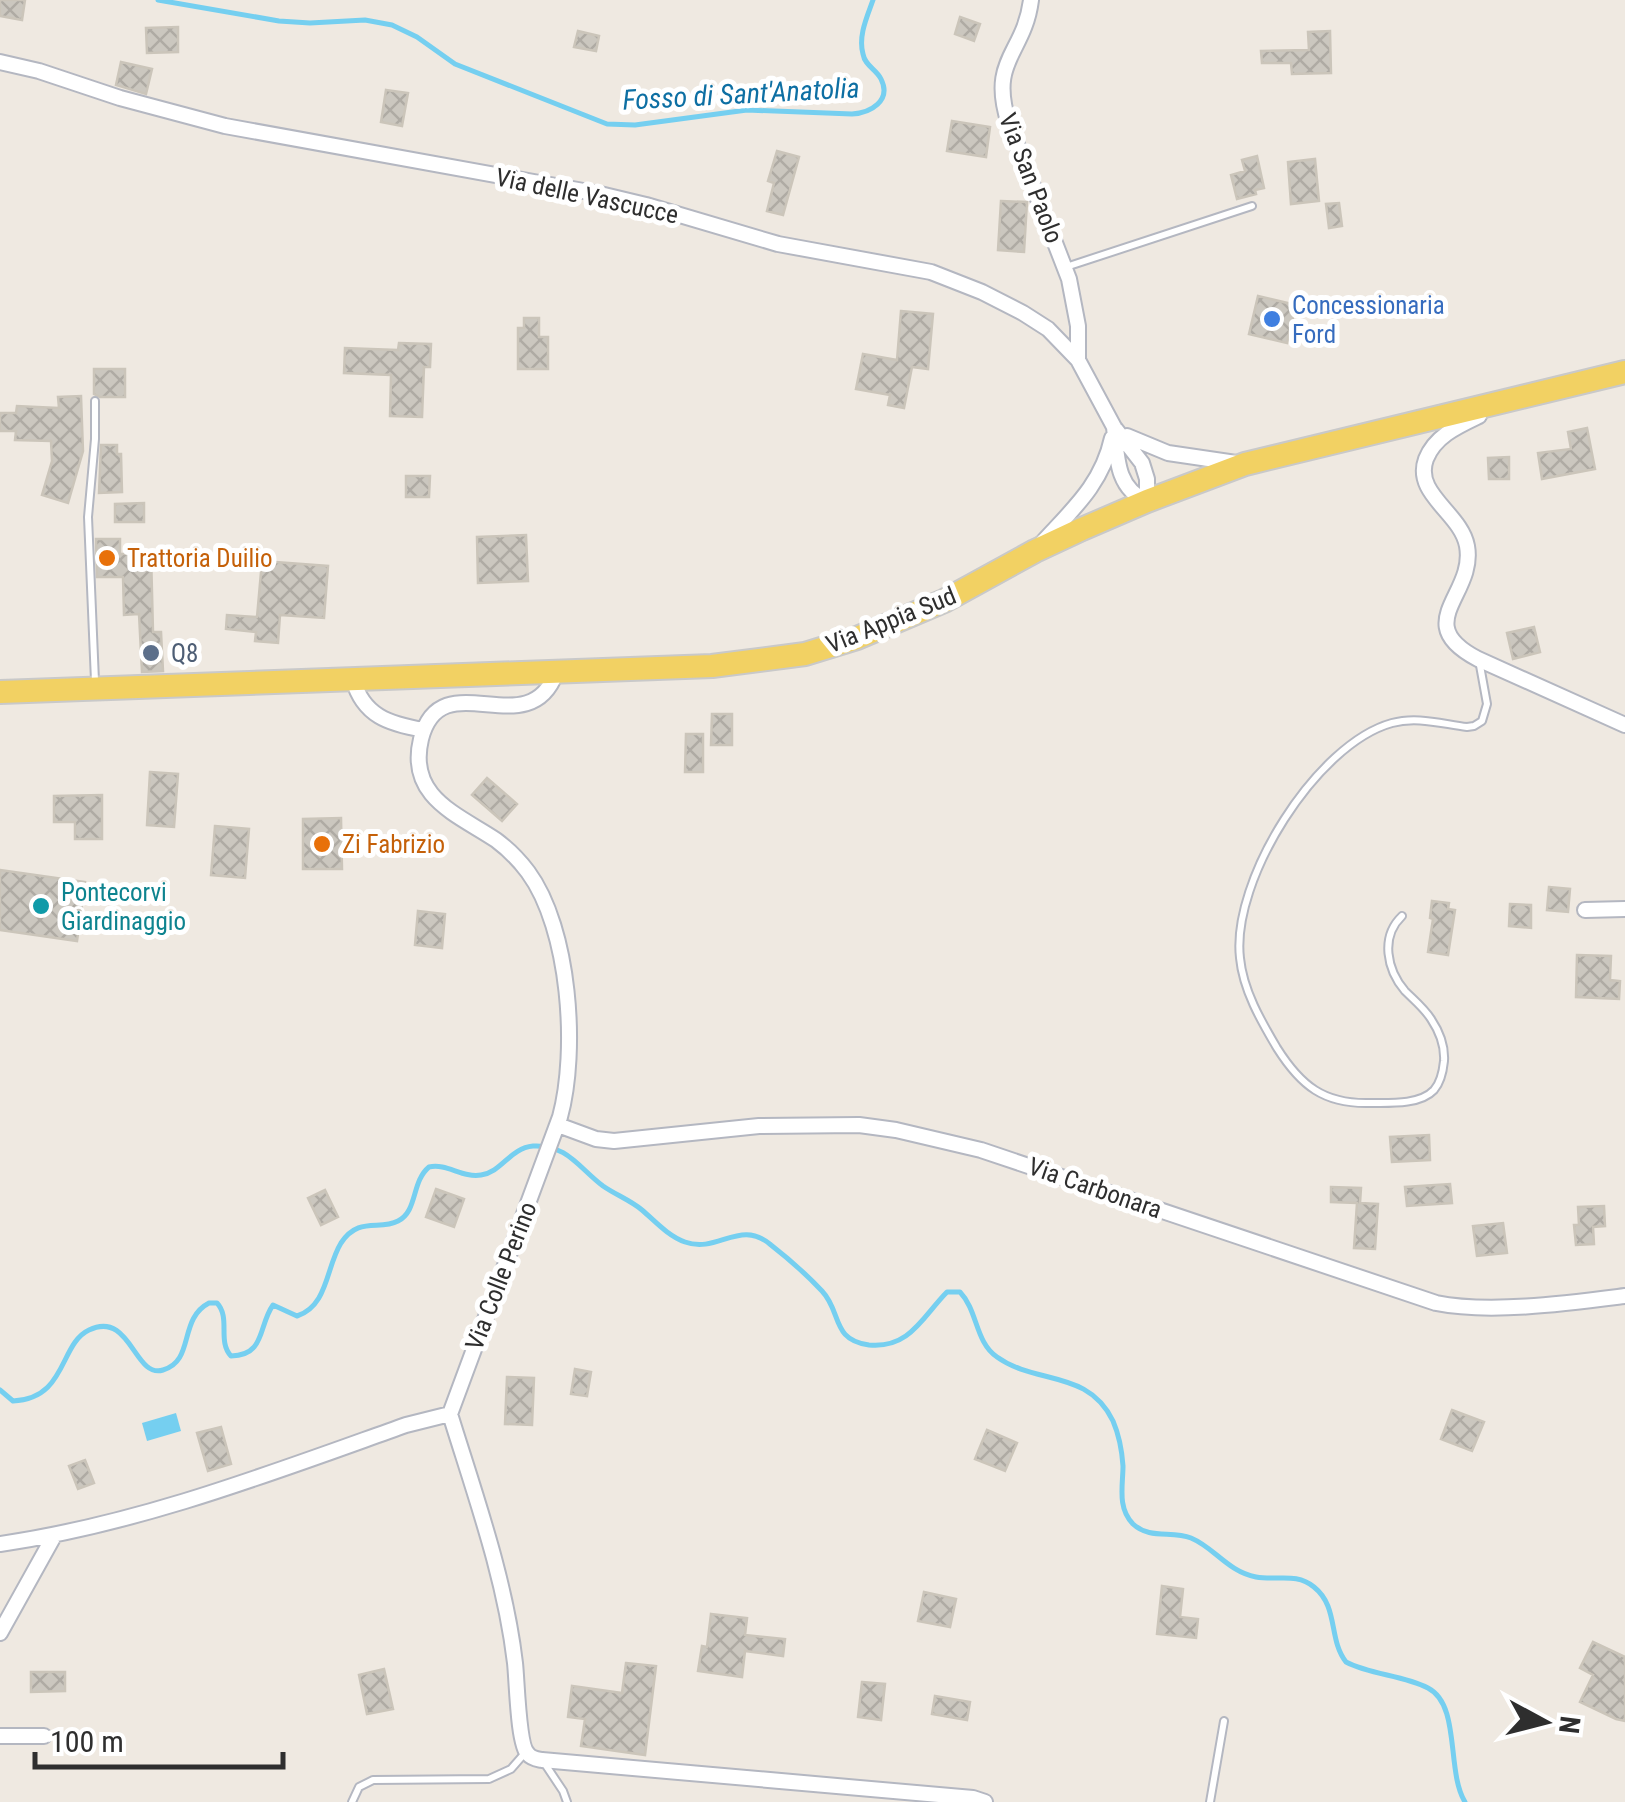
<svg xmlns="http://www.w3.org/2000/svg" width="1625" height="1802" viewBox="0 0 1625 1802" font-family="'Roboto Condensed',sans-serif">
	<defs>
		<pattern id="building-cross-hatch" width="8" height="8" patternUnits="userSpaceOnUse" patternTransform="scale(2.5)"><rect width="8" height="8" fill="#cbc7bf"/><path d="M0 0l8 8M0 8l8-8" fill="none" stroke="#afaba4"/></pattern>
	</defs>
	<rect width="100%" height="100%" fill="#efe9e1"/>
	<!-- water -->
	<path fill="#75cff0" d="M176,1413L181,1431L147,1441L142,1423Z"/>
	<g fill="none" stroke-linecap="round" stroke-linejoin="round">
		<!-- stream -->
		<path stroke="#75cff0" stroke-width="5" d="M158,0L279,21L310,23L365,20L392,25L417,37L455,64L607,124L635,125L747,110L852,114C870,113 892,101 881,79C876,69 865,66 863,54C858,36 867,17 873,0
			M0,1390L13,1401C67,1399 59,1344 89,1330C131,1310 134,1379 163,1370C195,1361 178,1319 209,1303H217C231,1318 217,1341 231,1356C266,1355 258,1326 273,1305L297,1316C328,1306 326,1267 341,1243C359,1216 379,1231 398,1221C418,1211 411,1182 429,1167C447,1163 462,1178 481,1175C502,1172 510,1148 533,1146C567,1144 579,1168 603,1186C616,1195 630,1200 642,1210C655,1221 668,1236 685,1242C718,1254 740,1218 771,1245C789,1259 807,1275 822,1291C842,1312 831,1340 869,1345C910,1349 923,1316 947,1292H960C978,1311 975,1342 997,1357C1036,1385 1088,1369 1113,1421C1119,1435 1122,1451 1123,1466C1123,1485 1117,1508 1133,1524C1150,1540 1172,1530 1191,1538C1215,1548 1227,1571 1256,1577C1277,1581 1296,1572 1314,1587C1339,1607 1328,1639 1346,1662C1371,1675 1403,1675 1428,1688C1461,1705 1446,1771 1465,1802"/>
	</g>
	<!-- building -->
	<path fill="url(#building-cross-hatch)" stroke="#cbc5ba" stroke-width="2.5" d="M0,0H25L22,20L0,16Z
		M960,17L980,24L974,41L955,34Z
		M178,27V52L147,53L146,28Z
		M578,31L599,36L596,51L574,47Z
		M1330,31L1331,73L1292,74L1291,63H1262L1261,51L1309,50L1308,32Z
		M121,62L152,69L146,94L116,85Z
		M386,90L408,93L402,126L381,122Z
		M952,121L990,127L986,157L947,151Z
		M777,151L799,157L783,215L767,211L774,183L768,181Z
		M1257,156L1264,188L1255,190L1256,194L1237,199L1231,175L1245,171L1242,160Z
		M1315,159L1319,201L1291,204L1288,162Z
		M1001,201L1027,202L1024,252L998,250Z
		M1339,203L1342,226L1329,228L1326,204Z
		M1258,296L1296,305L1287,343L1249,334Z
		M901,311L933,314L928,369L912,367L904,408L888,405L890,395L856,389L863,354L897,360Z
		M524,318H539V337H548V369H518V328H524Z
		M399,343L431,344L430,367H424L422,417L390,416L391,375L344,373L345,348L398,350Z
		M94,369H125V397H100L94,394Z
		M81,396L83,451L68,503L42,495L52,461L51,441L15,440L16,431H0V413H16L17,406L59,408L58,397Z
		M1587,428L1595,469L1542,479L1538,453L1571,449L1568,432Z
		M101,445H117V454H121L122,492L99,493Z
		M1509,457V479H1489L1488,458Z
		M406,476H430L429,497H406Z
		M144,503V522H115V504Z
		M526,535L528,581L478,583L477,537Z
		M96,539H120V554L151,553L153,632H161L163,671L142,672L139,614L124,615L123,577H97Z
		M262,561L328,566L324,618L280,615L278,643L255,641L256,632L226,629L227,615L257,617Z
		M1534,627L1540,652L1513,659L1507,633Z
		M712,714H732V745H711Z
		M686,734H703V772H685Z
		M150,772L178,774L174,827L147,825Z
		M487,778L517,804L502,821L472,795Z
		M102,795V839H75V822H54V796Z
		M341,818L342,869H303V819Z
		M215,826L249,829L245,878L211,875Z
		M0,870L85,882L77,941L0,930Z
		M1549,887L1570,889L1568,912L1547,910Z
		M1432,901L1449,903L1448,909L1455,910L1448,955L1428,952L1433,919L1430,918Z
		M1510,904L1531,905V928L1509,926Z
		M418,911L445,914L442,948L415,945Z
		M1577,955L1611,956L1610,980L1620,981L1619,999L1576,997Z
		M1429,1135L1430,1160L1392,1162L1390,1137Z
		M1450,1184L1452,1203L1407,1206L1405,1187Z
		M1331,1187L1361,1188L1360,1203L1378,1204L1375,1249L1354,1248L1357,1203L1331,1202Z
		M436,1189L464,1199L454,1227L426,1217Z
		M325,1190L338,1217L321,1225L308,1198Z
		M1604,1206L1605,1226L1593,1227L1594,1244L1576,1245L1574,1225H1579L1578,1207Z
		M1503,1223L1507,1253L1477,1256L1473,1226Z
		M575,1369L591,1372L587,1396L571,1394Z
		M507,1377L534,1378L532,1425L505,1424Z
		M1452,1410L1484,1422L1472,1451L1441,1439Z
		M221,1427L231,1464L208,1471L197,1433Z
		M987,1430L1017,1443L1005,1471L975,1459Z
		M85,1460L94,1483L78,1489L69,1466Z
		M1162,1586L1183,1589L1180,1617L1198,1619L1196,1638L1157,1634Z
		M924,1592L956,1599L950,1627L918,1621Z
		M711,1614L747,1618L745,1635L785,1639L783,1656L745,1651L742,1677L698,1671L702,1646L707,1647Z
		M1593,1642L1625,1657V1721L1616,1719L1580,1702L1593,1675L1580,1668Z
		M626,1663L656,1666L645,1755L581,1746L585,1719L568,1717L572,1686L622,1693Z
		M384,1669L393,1709L367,1714L359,1675Z
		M31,1672H65V1691L31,1692Z
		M862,1682L885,1684L881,1720L858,1717Z
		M935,1696L970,1702L967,1720L932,1714Z"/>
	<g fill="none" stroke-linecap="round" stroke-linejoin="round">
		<!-- service casing -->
		<g stroke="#b4b7c1" stroke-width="10">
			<path id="service" d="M1066,267L1252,206
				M95,401V439L88,517L95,681
				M1402,916C1380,937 1387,970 1405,991C1414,1000 1424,1008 1431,1019C1439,1031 1445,1046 1444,1061C1443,1071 1441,1082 1434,1090C1420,1105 1389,1103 1369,1103C1324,1104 1301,1086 1277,1048C1261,1021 1243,990 1240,958C1231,881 1316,744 1392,723C1417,716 1442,724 1467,727L1474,726L1482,721L1487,704L1479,660
				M543,1761L563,1791L567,1802
				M352,1802L359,1787L373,1780L489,1779L511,1769L525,1753
				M1210,1802L1224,1721"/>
		</g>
		<!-- minor casing -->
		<g stroke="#b4b7c1" stroke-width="18">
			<path id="minor" d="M1031,0C1024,55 988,59 1009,124L1069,279L1078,326V360
				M0,62L39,71L120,98L225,126L600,194L646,205L778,244L931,272L982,292L1023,313L1048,329L1078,360L1114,427L1142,463L1147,479V501C1116,489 1117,456 1114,427
				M1479,416C1458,426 1435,436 1426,459C1413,494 1461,513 1467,546C1476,595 1409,623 1478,659L1625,725
				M1127,436L1168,453L1236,463
				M1042,543C1073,509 1102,484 1112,438
				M353,679C363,716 389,724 424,730
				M1585,910L1625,909
				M558,1125L596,1139L614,1141L759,1126L859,1125L896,1130L981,1150L1436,1303C1490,1314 1570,1303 1625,1296
				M450,1414C475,1495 505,1578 515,1663C517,1680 518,1745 528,1754C532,1759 537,1759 542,1760L973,1798L985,1802
				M0,1544C139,1524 274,1472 406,1425L450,1414L560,1117C578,1051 570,929 528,872C519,860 508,849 496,840C457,814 407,797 421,739C441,660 528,747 556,673
				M0,1633L54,1536
				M0,1736H44"/>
		</g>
		<!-- primary casing -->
		<g stroke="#c9c9c9" stroke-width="26">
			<path id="primary" d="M0,692L712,666L805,654L857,638L944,601L1035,551L1082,529L1147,501L1245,464L1625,372"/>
		</g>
		<!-- service -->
		<use href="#service" stroke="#fff" stroke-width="6"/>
		<!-- minor -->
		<use href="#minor" stroke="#fff" stroke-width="14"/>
		<!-- primary -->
		<use href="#primary" stroke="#f2d163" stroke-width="22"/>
	</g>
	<!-- markers -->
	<circle fill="#3f7fe0" stroke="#fff" stroke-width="4" cx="1272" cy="319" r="10"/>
	<g fill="#e8710a" stroke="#fff" stroke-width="4">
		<circle cx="107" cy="558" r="10"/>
		<circle cx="322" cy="844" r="10"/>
	</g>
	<circle fill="#5c6f8a" stroke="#fff" stroke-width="4" cx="151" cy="653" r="10"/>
	<circle fill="#0f9aa8" stroke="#fff" stroke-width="4" cx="41" cy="906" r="10"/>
	<g text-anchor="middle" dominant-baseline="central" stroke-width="10" stroke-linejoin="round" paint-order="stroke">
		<!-- street labels -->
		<g font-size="25" fill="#2e2e2e" stroke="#fff">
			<text transform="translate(1031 178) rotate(69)">Via San Paolo</text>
			<text transform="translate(587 196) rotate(12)">Via delle Vascucce</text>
			<text transform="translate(891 620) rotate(-22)">Via Appia Sud</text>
			<text transform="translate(1095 1188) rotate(19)">Via Carbonara</text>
			<text transform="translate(501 1276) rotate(-69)">Via Colle Perino</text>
		</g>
		<!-- shop labels -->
		<g font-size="25" fill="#366cbe" stroke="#fff" text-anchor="start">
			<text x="1292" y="305">Concessionaria<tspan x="1292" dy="29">Ford</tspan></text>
		</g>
		<!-- food labels -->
		<g font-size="25" fill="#c56008" stroke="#fff" text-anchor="start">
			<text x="127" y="558">Trattoria Duilio</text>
			<text x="342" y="844">Zi Fabrizio</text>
		</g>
		<!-- service labels -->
		<g font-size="25" fill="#4e5e75" stroke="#fff" text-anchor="start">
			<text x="171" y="653">Q8</text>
		</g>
		<!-- culture labels -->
		<g font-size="25" fill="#0d838f" stroke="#fff" text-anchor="start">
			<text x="61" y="892">Pontecorvi<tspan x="61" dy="29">Giardinaggio</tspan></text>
		</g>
		<!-- water labels -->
		<g font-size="28" font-style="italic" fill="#0d6fa3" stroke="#fff">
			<text transform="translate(741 94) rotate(-3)">Fosso di Sant'Anatolia</text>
		</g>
	</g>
	<!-- north arrow -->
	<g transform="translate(1545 1722) rotate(97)" stroke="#ffffff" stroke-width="8" paint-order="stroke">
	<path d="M0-8L18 38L0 25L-18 38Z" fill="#2e2e2e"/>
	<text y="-15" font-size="28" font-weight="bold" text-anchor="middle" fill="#2e2e2e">N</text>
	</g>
	<!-- scale -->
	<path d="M35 1752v15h248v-15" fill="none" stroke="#2e2e2e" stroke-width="5"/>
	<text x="50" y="1752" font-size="30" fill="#2e2e2e" stroke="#ffffff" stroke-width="8" paint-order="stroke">100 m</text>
</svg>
